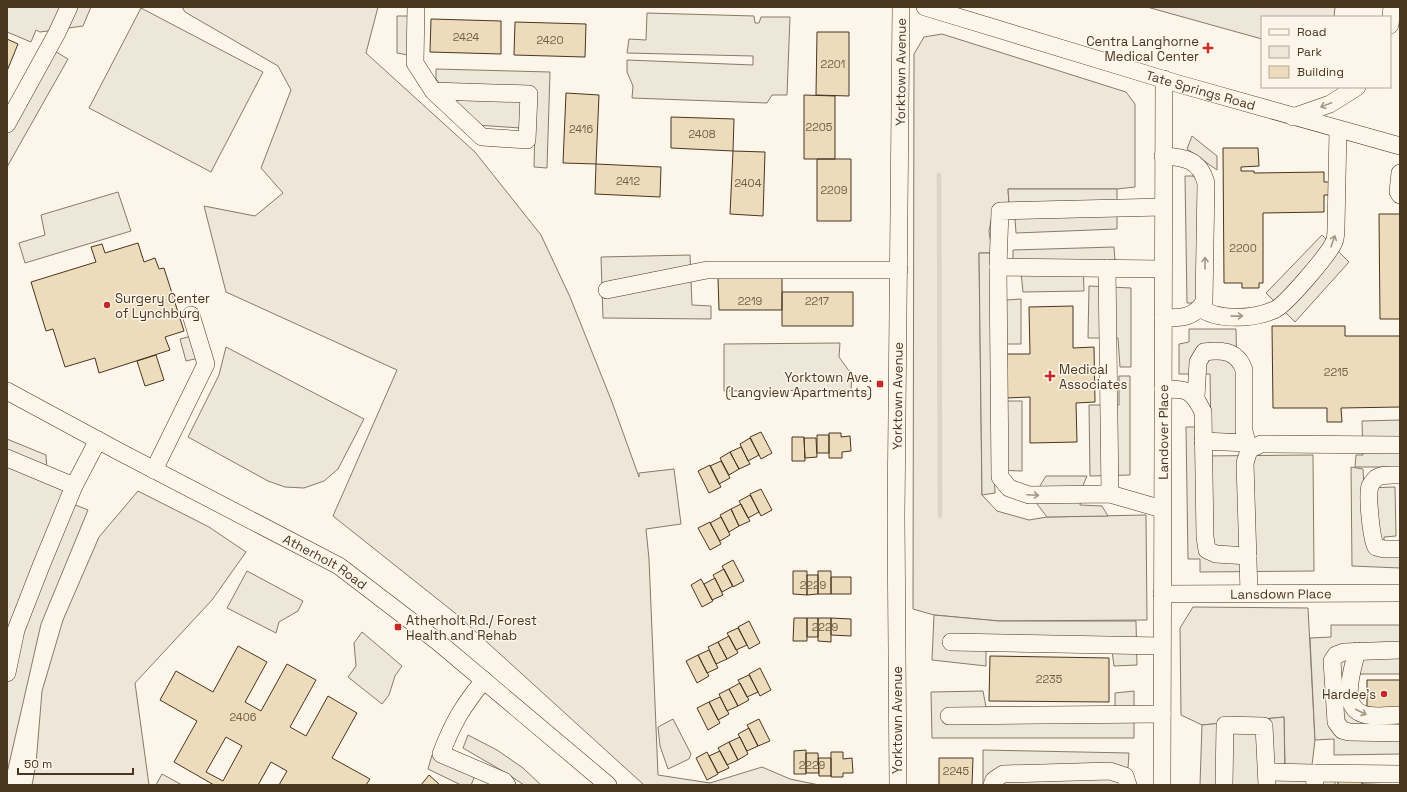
<svg xmlns="http://www.w3.org/2000/svg" width="1407" height="792" viewBox="0 0 1407 792" font-family="'Space Grotesk',sans-serif">
	<rect width="100%" height="100%" fill="#fbf6e9"/>
	<!-- green -->
	<path fill="#ede6d9" stroke="#887966" d="M182,7H378L366,53L475,152L541,235L570,297L612,402L639,477V473L674,469L681,524L646,529L649,559L658,775L710,783L762,767L790,779L819,785H644L455,613L333,516L397,370L226,292L204,206L255,216L283,193L261,168L291,90L278,66L185,12Z
		M942,34L1126,92L1135,104V187L1117,189H1008L1009,204L993,211L989,231L992,253H979L982,495L997,511L1029,520L1047,517L1146,515L1147,620L999,621L934,615L913,609L914,54L924,37Z
		M138,491L209,527L246,552L212,600L135,683L149,785H32L36,764L42,691L63,620L99,537Z
		M1193,607L1308,608L1315,740L1312,765H1285L1284,717L1202,725L1181,715L1180,628Z
		M673,719L691,754L689,759L668,769L660,746L658,727Z"/>
	<!-- parking -->
	<path fill="#ede7d9" stroke="#887966" d="M7,7H91L83,26L40,32L36,30L31,42L7,32Z
		M1147,7H1335L1334,17H1262V39Z
		M141,8L263,72L211,172L89,108Z
		M647,13L754,16L755,23H759L761,17H790L787,95H772L767,103L632,98L633,86L627,72V60L753,65V56L627,53L629,39L646,40Z
		M397,16H409L408,55L397,53Z
		M43,44L68,59L7,167V108Z
		M436,69L550,72L547,168L534,167L535,129L476,125L436,79Z
		M1192,136L1217,156V170L1187,149Z
		M1185,176H1198L1199,303H1187Z
		M1008,189H1117V229L1016,233L1015,219L1009,204Z
		M118,192L131,231L25,263L19,243L45,235L41,215Z
		M1322,235L1349,262L1295,322L1266,293Z
		M1114,247L1115,261L1083,262L1084,291L1023,292L1020,263H1013V250Z
		M979,253H992L991,301L1021,299V344H1002L1003,401H1022V471L994,470L995,493L982,495Z
		M690,255L692,305L711,306V319L603,318L601,257Z
		M1089,286L1131,288V367H1120L1118,338H1088Z
		M1189,329H1236L1238,434H1211L1210,374H1179V344L1189,342Z
		M192,336L199,358L186,361L180,339Z
		M840,343L839,357L852,375L851,390L724,391V344Z
		M226,347L364,419L338,469L324,481L304,488L285,487L268,481L188,437L219,375Z
		M1119,376H1130V475L1090,476L1089,405H1119Z
		M1400,420V467H1355L1356,455H1363L1362,421Z
		M1186,427H1199V456L1313,455L1314,571L1200,572V559H1188Z
		M7,439L46,455L47,471L73,504L88,510L41,624L7,773Z
		M1351,467L1363,469L1364,488L1395,487L1396,536L1384,537L1385,556L1400,555V568L1352,566Z
		M1046,476H1087L1082,488L1080,505L1102,506L1108,516L1047,517L1037,504L1038,489Z
		M247,571L303,601L298,611L279,622L276,633L227,608Z
		M934,615L999,621H1136L1137,665L1114,666L1112,651H986V666L932,660Z
		M1331,625H1400V674H1346L1345,698L1400,723V754L1334,755V739L1315,740L1310,638L1331,637Z
		M362,632L402,666L395,676L389,695L382,704L348,677L356,666L354,643Z
		M983,691L986,707H1115V693L1134,691V738H932L931,692Z
		M1284,717L1285,779L1335,781V785H1200L1202,725Z
		M468,735L497,750L523,768L541,785H524L506,773L463,748Z
		M983,750L1129,753L1128,768L1133,785H983Z
		M432,755L475,776L471,785H461L428,769Z
		M162,774L182,785H156Z"/>
	<g fill="none" stroke-linecap="round" stroke-linejoin="round">
		<!-- stream -->
		<path stroke="#dcd4c6" stroke-width="4.5" d="M939,175L940,516"/>
	</g>
	<!-- building -->
	<path fill="#ecdcbc" stroke="#4a3520" fill-rule="evenodd" d="M431,19L501,21V54L430,52Z
		M515,22L586,24L585,57L514,55Z
		M817,32H849V96L816,95Z
		M7,39L18,44L7,71Z
		M566,93L599,95L596,164L563,163Z
		M804,95L835,96V159H804Z
		M671,117L734,119L733,151L671,148Z
		M1223,148H1258L1259,166L1241,167V171H1254V173L1324,172V182H1331V195H1324V212L1263,213V283H1259V288H1242V283H1224Z
		M733,151L765,152L763,216L730,214Z
		M817,159H851V221H817Z
		M596,164L661,167L660,197L595,194Z
		M1379,214H1400V319H1380Z
		M138,243L144,262L155,258L159,269L164,268L184,331L165,337L170,350L99,373L95,358L65,367L53,329L46,331L31,282L96,262L91,247L102,244L105,253Z
		M718,278H782V310H719Z
		M782,292H853V326H782Z
		M1073,306V348L1094,347L1095,402L1076,403L1077,442L1030,443V397L1006,398V354H1030L1029,307Z
		M1272,326H1345V336H1400V407L1341,408L1342,422H1327V408H1273Z
		M156,355L164,380L145,386L137,361Z
		M761,432L772,453L761,459L750,437Z
		M829,433H841V437L850,436L851,451L842,452V458H829Z
		M817,435H829V453H817Z
		M792,437H804L805,461H792Z
		M750,438L759,455L748,461L740,444Z
		M804,438H816L817,457L805,458Z
		M741,447L750,464L739,469L730,452Z
		M730,452L739,469L729,475L720,458Z
		M721,461L730,478L719,484L710,466Z
		M710,465L721,487L709,493L698,471Z
		M761,489L772,510L761,516L750,494Z
		M750,495L759,512L748,518L739,501Z
		M741,504L750,521L739,526L731,509Z
		M731,509L739,526L729,532L720,515Z
		M721,517L730,535L720,541L710,523Z
		M710,522L721,544L710,550L698,528Z
		M733,560L744,581L733,587L722,566Z
		M724,569L733,586L722,592L713,575Z
		M793,571H807V595L793,594Z
		M818,571H831V594H818Z
		M807,575H818V594L807,595Z
		M831,577H851V594H831Z
		M715,578L723,595L712,600L704,584Z
		M701,579L713,601L702,607L691,585Z
		M794,618H807V641H793Z
		M807,618H818V637H807Z
		M818,618H831V642L818,641Z
		M831,618L851,619V636L831,635Z
		M749,621L760,643L749,649L738,627Z
		M738,628L747,645L736,650L727,633Z
		M729,636L738,653L727,659L718,642Z
		M718,642L727,659L716,664L708,647Z
		M238,646L267,662L245,702L261,711L287,664L316,680L290,727L306,736L328,696L357,713L332,758L370,779L366,785H279L287,771L271,762L258,785H214L174,762L197,721L160,700L176,671L213,692ZM226,737L242,746L223,781L206,772Z
		M709,650L718,668L707,673L698,655Z
		M698,655L709,676L697,683L686,661Z
		M990,656L1109,658V702L989,701Z
		M760,668L771,690L760,696L749,674Z
		M749,675L758,692L747,697L738,680Z
		M1367,680H1400V708H1367Z
		M740,683L749,700L738,706L729,689Z
		M729,689L738,706L727,711L719,694Z
		M720,697L729,714L718,720L709,702Z
		M709,702L720,723L708,730L697,708Z
		M759,719L770,741L758,746L747,725Z
		M749,728L758,746L747,751L738,734Z
		M740,737L748,754L738,760L729,742Z
		M729,742L738,760L727,765L718,748Z
		M806,750V774H794V751Z
		M720,751L729,768L718,773L709,756Z
		M707,752L718,774L707,780L696,758Z
		M831,752H843V759L852,758L853,773H843V777H831Z
		M806,753H818L819,773H806Z
		M818,758H831V776H819Z
		M939,758H973L972,785H939Z
		M429,775L440,785H421Z
		M1362,779V784L1400,785H1338V780Z"/>
	<g fill="none" stroke-linecap="round" stroke-linejoin="round">
		<!-- minor casing -->
		<g stroke="#4a3520" stroke-width="18">
			<g id="minor">
				<path d="M416,7L415,63L433,91L482,137L527,140L529,94L433,91"/>
				<path id="s1" d="M925,7L1179,84L1400,146"/>
				<path d="M1390,25L1392,7"/>
				<path d="M1293,117L1330,104L1357,87"/>
				<path d="M7,124L57,33L69,7"/>
				<path d="M1400,173L1398,192L1400,195"/>
				<path d="M998,267L1000,211L1163,207"/>
				<path d="M1107,268L1110,494"/>
				<path d="M607,290L707,270H899"/>
				<path d="M1200,308C1218,321 1253,319 1274,310C1285,306 1329,254 1334,242C1336,238 1336,232 1336,227L1338,130"/>
				<path d="M1163,318C1181,318 1194,318 1204,302L1206,183C1200,160 1185,157 1163,156"/>
				<path d="M1163,389C1187,389 1192,389 1203,412L1205,537L1207,550L1216,554L1248,556"/>
				<path id="s2" d="M7,391L118,451L339,566L437,641L608,785"/>
				<path d="M1196,397L1198,362L1204,352C1222,349 1238,351 1244,370V431L1249,450"/>
				<path d="M1203,441L1247,443"/>
				<path d="M7,458L74,486"/>
				<path d="M154,470L206,364L191,315"/>
				<path d="M1400,475C1393,475 1382,474 1376,478C1374,480 1371,484 1370,486C1367,495 1371,538 1376,547L1384,549H1400"/>
				<path d="M1162,509L1110,494L1029,495L1009,488L1000,477L998,267L1163,269"/>
				<path d="M1249,593L1245,463L1249,450L1261,444L1400,445"/>
				<path id="s3" d="M1162,594L1400,593"/>
				<path d="M951,642L1162,646"/>
				<path d="M1400,650L1344,652L1336,655L1332,661L1336,722L1342,730L1349,732L1400,733"/>
				<path d="M1357,651C1353,668 1339,706 1363,714C1374,718 1388,715 1400,715"/>
				<path d="M7,673L16,630L41,566L74,486L98,440"/>
				<path d="M484,680C463,706 453,722 441,754L504,781L507,785"/>
				<path d="M949,716L1162,714"/>
				<path d="M1267,772L1314,773"/>
				<path id="s4" d="M898,785L896,516L901,7"/>
				<path d="M992,785L994,780L1003,774L1110,771L1125,776L1128,785"/>
				<path id="s5" d="M1162,785L1164,79"/>
				<path d="M1224,785L1225,725L1264,726L1267,785"/>
				<path d="M1315,785L1314,773L1400,774"/>
			</g>
		</g>
		<!-- minor -->
		<use href="#minor" stroke="#fbf6e9" stroke-width="17"/>
	</g>
	<!-- one-way arrows -->
	<defs><path id="oneway-shaft" d="M-6 0H5M1.5-3L5.5 0L1.5 3" fill="none" stroke-width="1.6" stroke-linecap="round" stroke-linejoin="round"/></defs>
	<g stroke="#a29684">
		<use href="#oneway-shaft" transform="translate(1326 105) rotate(158)"/>
		<use href="#oneway-shaft" transform="translate(1333 241) rotate(-71)"/>
		<use href="#oneway-shaft" transform="translate(1205 263) rotate(-90)"/>
		<use href="#oneway-shaft" transform="translate(1237 316) rotate(-1)"/>
		<use href="#oneway-shaft" transform="translate(1033 495) rotate(3)"/>
		<use href="#oneway-shaft" transform="translate(1361 712) rotate(27)"/>
	</g>
	<!-- markers -->
	<g fill="#c62828" stroke="#fbf6e9" stroke-width="1.5">
		<path d="M1206 42h4v4h4v4h-4v4h-4v-4h-4v-4h4z"/>
		<circle cx="107" cy="305" r="4"/>
		<path d="M1048 370h4v4h4v4h-4v4h-4v-4h-4v-4h4z"/>
		<rect x="876" y="380" width="8" height="8" rx="2"/>
		<rect x="394" y="623" width="8" height="8" rx="2"/>
		<circle cx="1384" cy="694" r="4"/>
	</g>
	<g text-anchor="middle" dominant-baseline="central" stroke-width="3" stroke-linejoin="round" paint-order="stroke">
		<!-- number labels -->
		<g font-size="11" fill="#725f47">
			<text x="466" y="37">2424</text>
			<text x="550" y="40">2420</text>
			<text x="833" y="64">2201</text>
			<text x="819" y="127">2205</text>
			<text x="581" y="129">2416</text>
			<text x="702" y="134">2408</text>
			<text x="628" y="181">2412</text>
			<text x="748" y="183">2404</text>
			<text x="834" y="190">2209</text>
			<text x="1243" y="248">2200</text>
			<text x="750" y="301">2219</text>
			<text x="817" y="301">2217</text>
			<text x="1336" y="372">2215</text>
			<text x="813" y="585">2229</text>
			<text x="825" y="627">2229</text>
			<text x="1049" y="679">2235</text>
			<text x="243" y="717">2406</text>
			<text x="812" y="765">2229</text>
			<text x="956" y="771">2245</text>
		</g>
		<!-- poi labels -->
		<g font-size="13" fill="#4a3520" stroke="#fbf6e9" text-anchor="end">
			<text x="1199" y="41">Centra Langhorne<tspan x="1199" dy="15">Medical Center</tspan></text>
			<text x="115" y="298" text-anchor="start">Surgery Center<tspan x="115" dy="15">of Lynchburg</tspan></text>
			<text x="1059" y="369" text-anchor="start">Medical<tspan x="1059" dy="15">Associates</tspan></text>
			<text x="872" y="377">Yorktown Ave.<tspan x="872" dy="15">(Langview Apartments)</tspan></text>
			<text x="406" y="620" text-anchor="start">Atherholt Rd./ Forest<tspan x="406" dy="15">Health and Rehab</tspan></text>
			<text x="1376" y="694">Hardee's</text>
		</g>
		<!-- street labels -->
		<g font-size="13" fill="#4a3520" stroke="#fbf6e9">
			<text stroke="none"><textPath href="#s4" startOffset="713">Yorktown Avenue</textPath></text>
			<text stroke="none"><textPath href="#s1" startOffset="288">Tate Springs Road</textPath></text>
			<text stroke="none"><textPath href="#s4" startOffset="389">Yorktown Avenue</textPath></text>
			<text stroke="none"><textPath href="#s5" startOffset="353">Landover Place</textPath></text>
			<text stroke="none"><textPath href="#s2" startOffset="361">Atherholt Road</textPath></text>
			<text stroke="none"><textPath href="#s3" startOffset="119">Lansdown Place</textPath></text>
			<text transform="translate(897 720) rotate(-90)">Yorktown Avenue</text>
		</g>
	</g>
	<!-- border -->
	<rect width="1407" height="792" fill="none" stroke="#4a3520" stroke-width="16"/>
	<!-- legend -->
	<rect x="1261" y="16" width="130" height="72" fill="#fbf6e9" stroke="#b4a999"/>
	<rect x="1269" y="29" width="20" height="6" fill="#fbf6e9" stroke="#b4a999"/>
	<text x="1297" y="36" font-size="12" fill="#4a3520">Road</text>
	<rect x="1269" y="46" width="20" height="12" fill="#ede6d9" stroke="#b4a999"/>
	<text x="1297" y="56" font-size="12" fill="#4a3520">Park</text>
	<rect x="1269" y="66" width="20" height="12" fill="#ecdcbc" stroke="#b4a999"/>
	<text x="1297" y="76" font-size="12" fill="#4a3520">Building</text>
	<!-- scale -->
	<path d="M18 768v6h115v-6" fill="none" stroke="#4a3520" stroke-width="2"/>
	<text x="24" y="768" font-size="12" fill="#4a3520" stroke="#fbf6e9" stroke-width="3" paint-order="stroke">50 m</text>
</svg>
